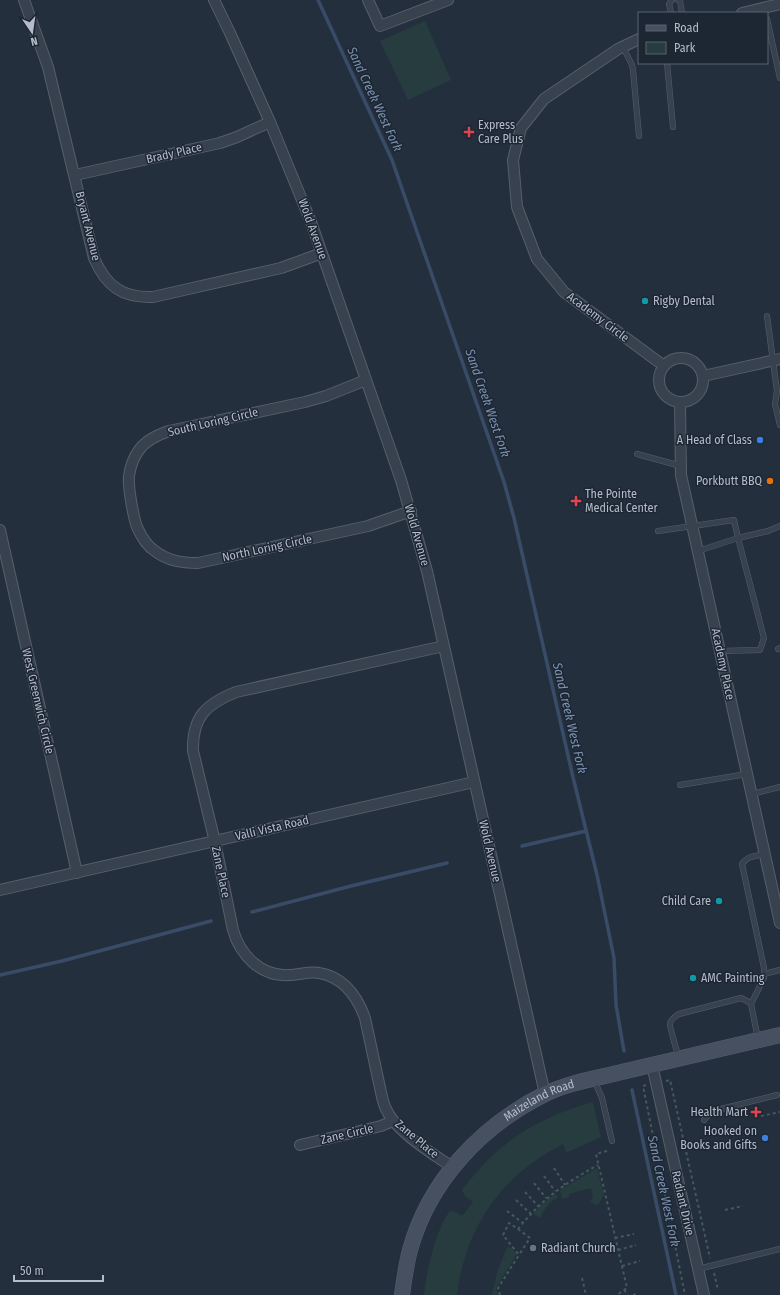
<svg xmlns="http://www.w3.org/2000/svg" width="780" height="1295" viewBox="0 0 780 1295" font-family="'Fira Sans Condensed',sans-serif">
	<rect width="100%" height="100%" fill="#242f3e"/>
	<!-- green -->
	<path fill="#263c3f" d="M425,21L451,80L408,100L380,41Z
		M592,1102L593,1103L601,1137L568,1152H566L563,1144C555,1148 547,1153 539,1158C491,1190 464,1238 457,1295H424C426,1273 436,1228 450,1211L456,1212L462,1216L473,1202L465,1196L462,1190C500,1141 533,1120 592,1102Z
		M597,1168L604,1195L597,1206L590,1202L593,1196L591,1188L569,1194V1197L562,1199L560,1190Z
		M556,1193L558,1198C549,1201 544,1210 540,1218L533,1214L541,1205Z
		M507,1247L512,1248L517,1254L496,1288L498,1295H492L497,1273Z"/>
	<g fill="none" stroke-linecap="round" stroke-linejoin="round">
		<!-- stream -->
		<path stroke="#394c67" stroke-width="3.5" d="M318,0L392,160L504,482L514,518L572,773L597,875L614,958L616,1005L624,1051
			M522,846L586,831
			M252,912L351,886L447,863
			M0,975L62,961L211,921
			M632,1090L676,1295"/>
		<!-- lane casing -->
		<g stroke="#565f6c" stroke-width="6">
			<path id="lane" d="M678,0L680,1L682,13
				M671,13L669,4L672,0
				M767,19L780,78
				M623,47L632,65L633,70L639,136
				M667,63L673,127
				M767,316L777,391L775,404L780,425
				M637,454L681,466
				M658,531L734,520L738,538L768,531L780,526
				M698,551L738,538L764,638L760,650L720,651
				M778,649L780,648
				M680,785L747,774
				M752,794L780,787
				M764,974L780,970
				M758,1039L751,1004L764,978V968L742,864C747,856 756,856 765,854
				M678,1056C677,1050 669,1027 670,1023C672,1018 676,1016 679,1014L741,998L751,1003
				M594,1080L602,1098L612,1141
				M704,1120L709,1114L713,1111L777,1095
				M698,1269L780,1249"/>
		</g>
		<!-- street casing -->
		<g stroke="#565f6c" stroke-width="12">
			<path id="street" d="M24,0L48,67L94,258C106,286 122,298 153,297L281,268L322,253
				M214,0L230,33L270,122L311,222L401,480L427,571L545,1094
				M368,0L380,26L448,0
				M742,13L780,4
				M639,39L618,49L544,99L521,128L513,160L517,207L537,259L564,292L664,366
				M75,175L220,143L237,137L270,122
				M659 380a22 22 0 1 1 44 0a22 22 0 1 1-44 0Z
				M703,376L780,359
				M366,380L326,396L305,402L169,431C157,435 146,440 139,450C134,457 130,468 129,476C128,487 133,516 137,527C141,536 147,546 155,551C168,561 182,563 198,563L368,526L411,511
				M680,403L681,475L780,923
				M0,530L77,873
				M444,646L236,692C206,704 192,717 193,751L215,842L233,930C240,955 261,977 289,975C299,975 309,971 319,973C344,977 357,996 365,1018L382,1097C383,1101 384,1105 386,1109C396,1132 432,1153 452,1167
				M0,890L474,782
				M652,1065L704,1295
				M300,1145L381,1126L393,1121"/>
		</g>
		<!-- secondary casing -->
		<g stroke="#565f6c" stroke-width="16">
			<g id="secondary">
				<path id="s1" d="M402,1295C404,1280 406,1265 410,1250C429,1181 481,1126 545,1094C570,1082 599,1078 626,1071C677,1059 729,1047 780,1035"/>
			</g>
		</g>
		<!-- path -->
		<path stroke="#44595c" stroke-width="2" stroke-dasharray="3 3" stroke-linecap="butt" d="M666,1081L670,1080L710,1258
			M646,1085L643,1086L685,1295
			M761,1116L780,1112
			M607,1151L596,1154L627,1288L617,1295
			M554,1168L565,1185
			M544,1176L555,1191
			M534,1183L546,1198
			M525,1192L538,1206
			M516,1200L531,1214
			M725,1210L743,1206
			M507,1211L523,1223
			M518,1229L530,1238L519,1255
			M615,1238L634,1234
			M618,1250L636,1245
			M622,1266L640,1261
			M714,1273L718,1290
			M582,1278L586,1295
			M624,1290L628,1295
			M500,1295L498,1288L519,1255L503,1235L509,1223L518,1229C543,1198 564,1184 598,1165
			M633,1295L638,1294"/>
		<!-- lane -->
		<use href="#lane" stroke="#38414e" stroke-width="5"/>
		<!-- street -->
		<use href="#street" stroke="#38414e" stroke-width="10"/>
		<!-- secondary -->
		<use href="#secondary" stroke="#465061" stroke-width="15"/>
	</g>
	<!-- markers -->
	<g fill="#e0444e" stroke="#1d2633" stroke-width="1.5">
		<path d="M467 126h4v4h4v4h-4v4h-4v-4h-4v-4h4z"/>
		<path d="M574 495h4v4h4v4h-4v4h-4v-4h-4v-4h4z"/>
		<path d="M754 1106h4v4h4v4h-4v4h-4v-4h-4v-4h4z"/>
	</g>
	<g fill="#0f9aa8" stroke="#1d2633" stroke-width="1.5">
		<circle cx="645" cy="301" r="4"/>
		<circle cx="719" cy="901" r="4"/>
		<circle cx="693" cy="978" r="4"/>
	</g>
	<g fill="#3f7fe0" stroke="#1d2633" stroke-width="1.5">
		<circle cx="760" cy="440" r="4"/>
		<circle cx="765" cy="1138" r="4"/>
	</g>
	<circle fill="#e8710a" stroke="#1d2633" stroke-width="1.5" cx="770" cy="481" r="4"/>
	<circle fill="#6b7280" stroke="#1d2633" stroke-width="1.5" cx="533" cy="1248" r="4"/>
	<g text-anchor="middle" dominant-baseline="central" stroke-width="3" stroke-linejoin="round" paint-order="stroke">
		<!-- poi labels -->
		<g font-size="12" fill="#b4bcc9" stroke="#1d2633" text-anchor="start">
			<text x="478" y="125">Express<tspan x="478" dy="14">Care Plus</tspan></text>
			<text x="653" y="301">Rigby Dental</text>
			<text x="752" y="440" text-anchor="end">A Head of Class</text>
			<text x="762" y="481" text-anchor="end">Porkbutt BBQ</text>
			<text x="585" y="494">The Pointe<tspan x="585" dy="14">Medical Center</tspan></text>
			<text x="711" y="901" text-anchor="end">Child Care</text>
			<text x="701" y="978">AMC Painting</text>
			<text x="748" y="1112" text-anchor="end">Health Mart</text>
			<text x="757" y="1131" text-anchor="end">Hooked on<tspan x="757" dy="14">Books and Gifts</tspan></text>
			<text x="541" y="1248">Radiant Church</text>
		</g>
		<!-- street labels -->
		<g font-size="12" fill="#b4bcc9" stroke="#1d2633">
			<text transform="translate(174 153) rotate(-13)">Brady Place</text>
			<text transform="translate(88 226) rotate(76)">Bryant Avenue</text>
			<text transform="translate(313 229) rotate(70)">Wold Avenue</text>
			<text transform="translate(598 317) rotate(37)">Academy Circle</text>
			<text transform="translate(213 422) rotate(-13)">South Loring Circle</text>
			<text transform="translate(417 535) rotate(74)">Wold Avenue</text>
			<text transform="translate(267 548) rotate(-12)">North Loring Circle</text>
			<text transform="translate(723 664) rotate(78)">Academy Place</text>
			<text transform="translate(38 701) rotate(77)">West Greenwich Circle</text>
			<text transform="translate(272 828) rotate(-13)">Valli Vista Road</text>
			<text transform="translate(490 851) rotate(77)">Wold Avenue</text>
			<text transform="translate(221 872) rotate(78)">Zane Place</text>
			<text stroke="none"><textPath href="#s1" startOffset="250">Maizeland Road</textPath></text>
			<text transform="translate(347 1134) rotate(-13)">Zane Circle</text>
			<text transform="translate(417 1139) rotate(40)">Zane Place</text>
			<text transform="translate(683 1203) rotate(77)">Radiant Drive</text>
		</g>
		<!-- water labels -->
		<g font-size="13" font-style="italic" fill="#7c92b1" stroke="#1d2633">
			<text transform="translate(375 99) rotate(65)">Sand Creek West Fork</text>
			<text transform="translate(488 403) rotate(71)">Sand Creek West Fork</text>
			<text transform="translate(570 718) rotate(77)">Sand Creek West Fork</text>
			<text transform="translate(664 1191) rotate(78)">Sand Creek West Fork</text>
		</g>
	</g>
	<!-- legend -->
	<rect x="638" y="12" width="130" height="52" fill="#1d2633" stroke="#59626f"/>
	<rect x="646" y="25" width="20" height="6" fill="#465061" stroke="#59626f"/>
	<text x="674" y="32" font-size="12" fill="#b4bcc9">Road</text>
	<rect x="646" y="42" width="20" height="12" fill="#263c3f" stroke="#59626f"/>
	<text x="674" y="52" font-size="12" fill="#b4bcc9">Park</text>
	<!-- north arrow -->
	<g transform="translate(32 32) rotate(167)" stroke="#1d2633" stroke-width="3" paint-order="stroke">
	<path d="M0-3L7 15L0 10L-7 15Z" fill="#b4bcc9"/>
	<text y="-6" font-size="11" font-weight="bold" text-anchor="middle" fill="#b4bcc9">N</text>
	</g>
	<!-- scale -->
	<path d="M14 1275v6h89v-6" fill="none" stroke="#b4bcc9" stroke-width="2"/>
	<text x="20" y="1275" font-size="12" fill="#b4bcc9" stroke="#1d2633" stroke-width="3" paint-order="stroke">50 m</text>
</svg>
